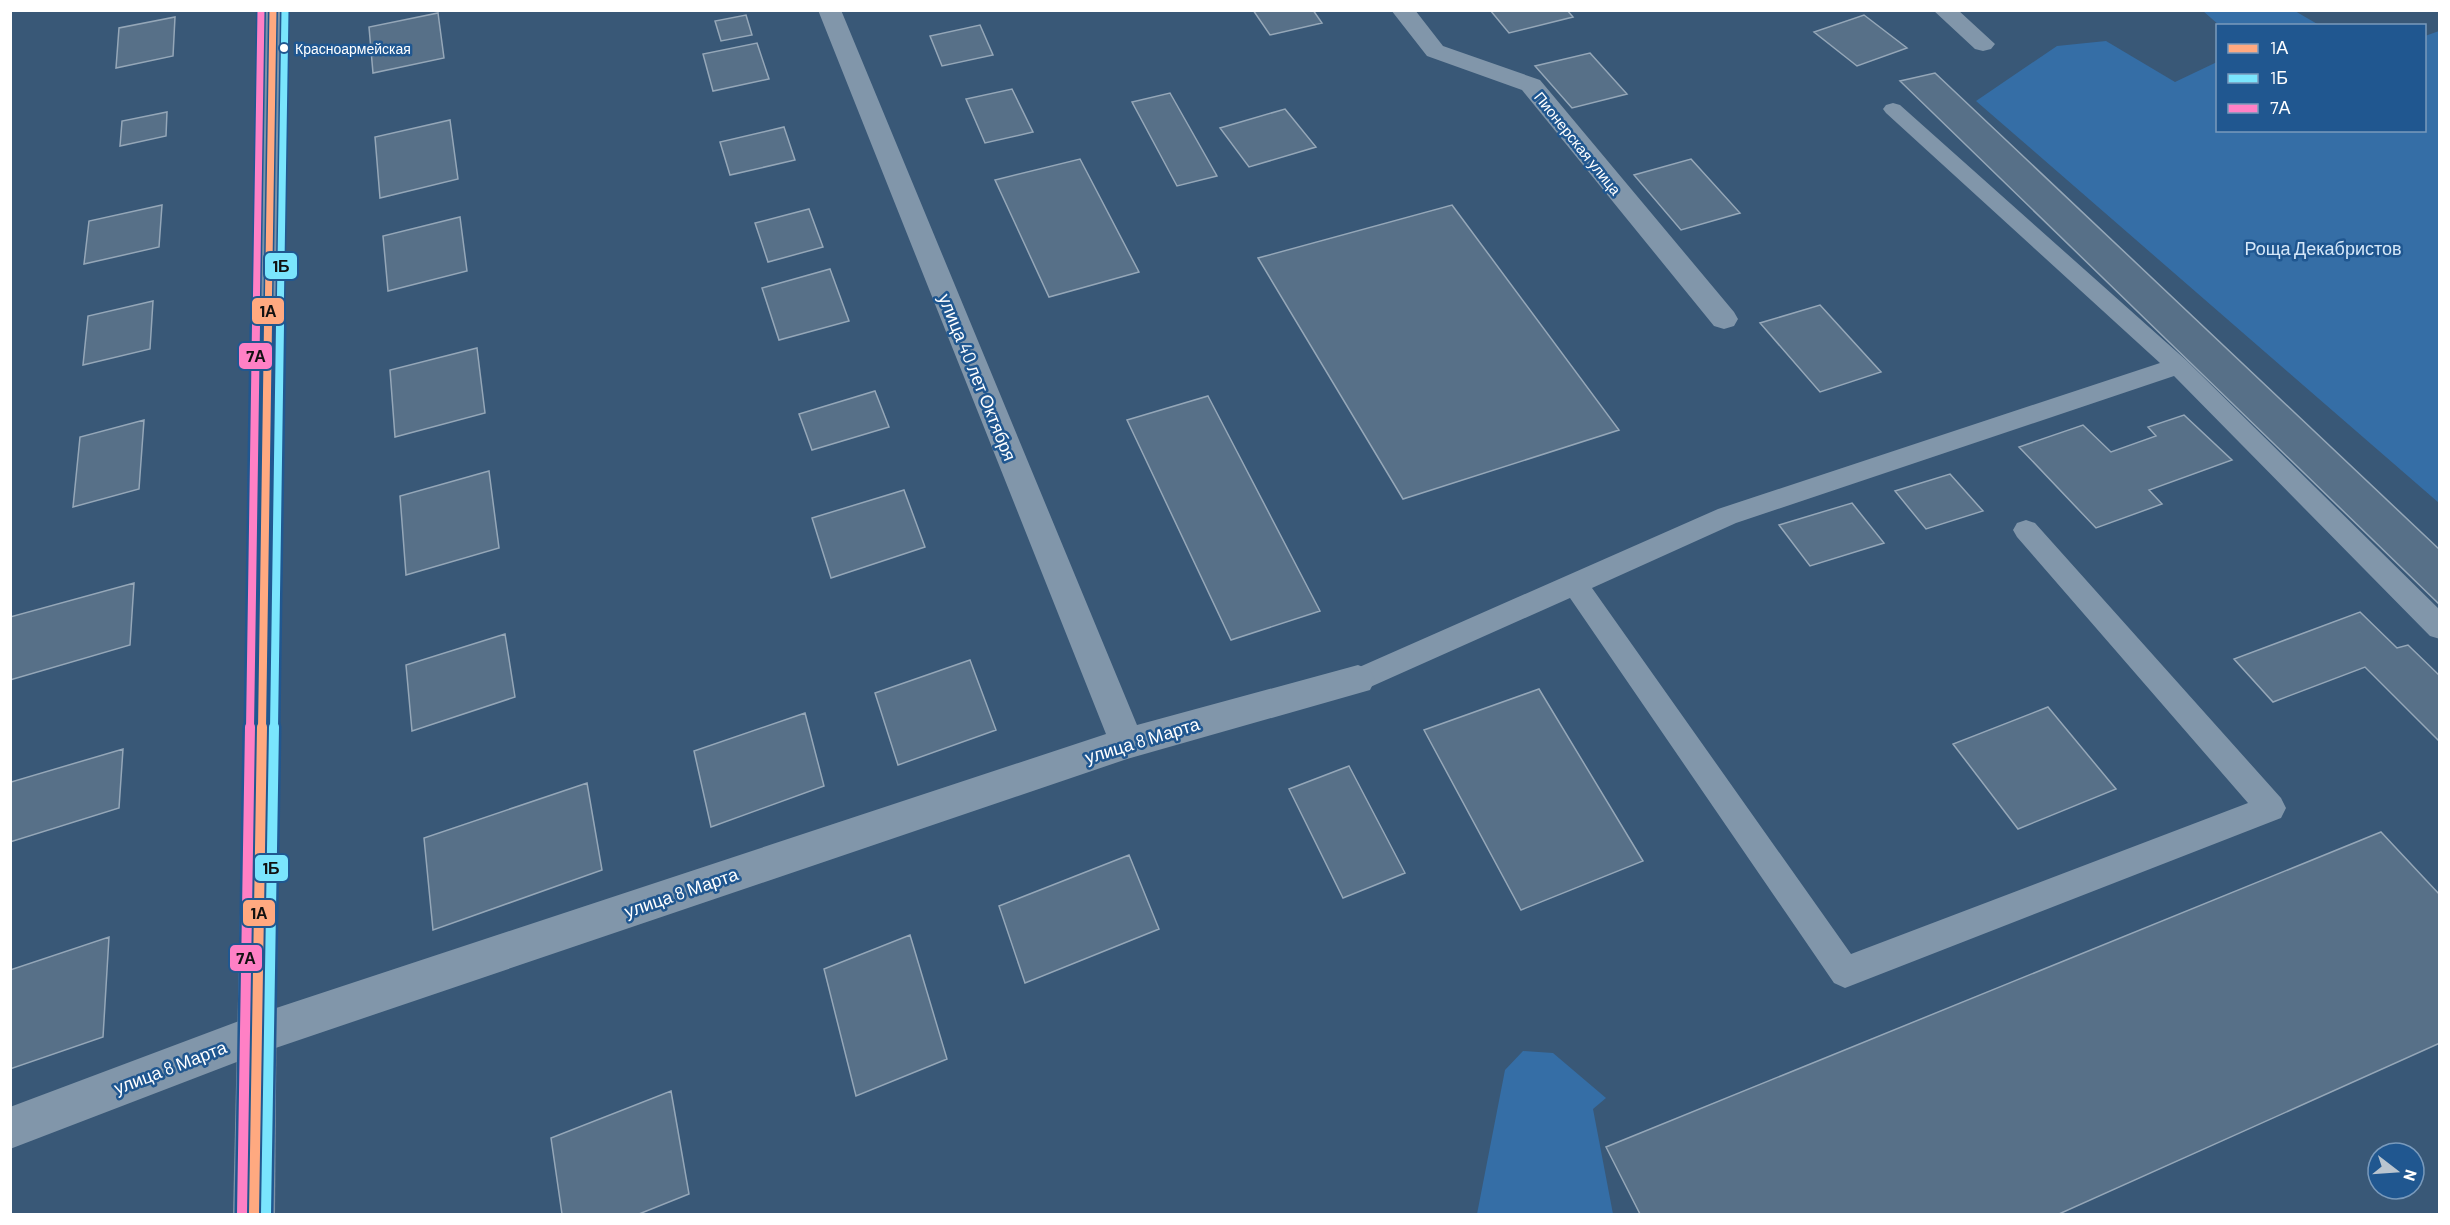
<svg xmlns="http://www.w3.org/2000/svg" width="2450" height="1225" viewBox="0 0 2450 1225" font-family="Barlow,sans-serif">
	<rect width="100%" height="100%" fill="#395877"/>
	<!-- green -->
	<path fill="#356ea6" d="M2203,11H2295L2319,25H2219Z
		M2439,31H2440L2439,503L1976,101L2057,46L2106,41L2175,82L2217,62L2218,130H2424L2425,36Z
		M1523,1051L1553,1053L1606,1098L1593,1109L1613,1214H1477L1505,1070Z"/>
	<!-- building -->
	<path fill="#577088" stroke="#95a7b8" stroke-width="1.5" d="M1253,10H1313L1322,23L1270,35Z
		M1490,10H1567L1573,17L1509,33Z
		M438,13L444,58L373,73L369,27Z
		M746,15L752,35L721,41L715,21Z
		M1864,15L1907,48L1857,66L1814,32Z
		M175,17L173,56L116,68L119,28Z
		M980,25L993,55L942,66L930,36Z
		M757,43L769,79L713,91L703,54Z
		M1590,53L1627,94L1572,108L1535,66Z
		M1935,73L2440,550V605L1900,81Z
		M1012,89L1033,132L985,143L966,99Z
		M1170,93L1217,176L1177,186L1132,102Z
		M1285,109L1316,147L1249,167L1220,128Z
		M167,112L166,136L120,146L122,121Z
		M450,120L458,179L380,198L375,137Z
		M784,127L795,160L730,175L720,142Z
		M1080,159L1139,272L1049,297L995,180Z
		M1691,159L1740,213L1681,230L1634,175Z
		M162,205L159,247L84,264L89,221Z
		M1452,205L1619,430L1403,499L1258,258Z
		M809,209L823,247L768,262L755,223Z
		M460,217L467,271L388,291L383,236Z
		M830,269L849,321L779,340L762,288Z
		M153,301L150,349L83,365L88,316Z
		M1820,305L1881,372L1820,392L1760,323Z
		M477,348L485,413L395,437L390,370Z
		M875,391L889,427L812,450L799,414Z
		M1208,396L1320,611L1231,640L1127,420Z
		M2184,415L2232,460L2149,490L2162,504L2096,528L2019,447L2083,425L2111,452L2156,436L2148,427Z
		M144,420L139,489L73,507L80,437Z
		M489,471L499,548L406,575L400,496Z
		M1950,474L1983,511L1926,529L1895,491Z
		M904,490L925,547L831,578L812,518Z
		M1852,503L1884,543L1810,566L1779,525Z
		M134,583L130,645L10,680V617Z
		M2360,612L2397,648L2408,645L2440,676V742L2365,667L2273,702L2234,659Z
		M505,634L515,697L412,731L406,665Z
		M970,660L996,730L898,765L875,693Z
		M1539,689L1643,861L1521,910L1424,730Z
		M2048,707L2116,789L2018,829L1953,744Z
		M805,713L824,786L711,827L694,751Z
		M123,749L119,808L10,842L11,782Z
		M1349,766L1405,873L1343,898L1289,789Z
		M587,783L602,870L433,930L424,838Z
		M2381,832L2440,895V1043L2059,1214H1640L1606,1147Z
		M1129,855L1159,929L1025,983L999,906Z
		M910,935L947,1059L856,1096L824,969Z
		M109,937L103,1037L10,1069V970Z
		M671,1091L689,1194L639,1214H562L551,1138Z"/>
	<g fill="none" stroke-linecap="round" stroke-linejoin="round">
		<!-- service -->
		<path fill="#8196aa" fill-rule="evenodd" d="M1893,103L1900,105L2186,360L2440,610V639L2430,636L2174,376L1736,523L1592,588L1851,954L2248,803L2017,537L2013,530L2017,523L2026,520L2035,523L2281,798L2286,808L2281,818L1845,988L1834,983L1570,598L1368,688L1358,692L1348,688L1344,680L1348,672L1718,509L2160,363L1886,113L1883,109L1886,105Z"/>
		<!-- minor -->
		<path fill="#8196aa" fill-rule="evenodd" d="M818,10H841L1137,725L1358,665L1370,670L1375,680L1370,690L1127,759L255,1055L10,1149V1107L255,1015L1106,734Z
			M1391,10H1415L1443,46L1540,80L1734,312L1738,319L1734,326L1724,329L1714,326L1522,90L1427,56Z
			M1933,10H1958L1995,44L1991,49L1983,51L1975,49Z"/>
		<!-- secondary -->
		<path fill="#7d92a7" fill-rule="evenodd" d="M261,10H285L275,1214H233Z"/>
		<!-- bus-1-far2 casing -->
		<g stroke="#205790" stroke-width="10">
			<path id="bus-1-far2" d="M268,326L273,10"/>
		</g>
		<!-- bus-1-far1 casing -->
		<g stroke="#205790" stroke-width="13">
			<path id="bus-1-far1" d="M262,729L268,325"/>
		</g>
		<!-- bus-1 casing -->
		<g stroke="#205790" stroke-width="15">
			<path id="bus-1" d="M254,1214L262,727"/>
		</g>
		<!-- bus-2-far2 casing -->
		<g stroke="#205790" stroke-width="10">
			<path id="bus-2-far2" d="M280,326L285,10"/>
		</g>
		<!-- bus-2-far1 casing -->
		<g stroke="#205790" stroke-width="13">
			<path id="bus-2-far1" d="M274,729L280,325"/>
		</g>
		<!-- bus-2 casing -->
		<g stroke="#205790" stroke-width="15">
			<path id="bus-2" d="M266,1214L274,727"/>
		</g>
		<!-- bus-3-far2 casing -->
		<g stroke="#205790" stroke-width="10">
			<path id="bus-3-far2" d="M256,326L261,10"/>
		</g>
		<!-- bus-3-far1 casing -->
		<g stroke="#205790" stroke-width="13">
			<path id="bus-3-far1" d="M250,729L256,325"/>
		</g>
		<!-- bus-3 casing -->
		<g stroke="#205790" stroke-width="15">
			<path id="bus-3" d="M242,1214L250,727"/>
		</g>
		<!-- bus-1-far2 -->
		<use href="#bus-1-far2" stroke="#ffa980" stroke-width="7"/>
		<!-- bus-1-far1 -->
		<use href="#bus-1-far1" stroke="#ffa980" stroke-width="8"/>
		<!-- bus-1 -->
		<use href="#bus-1" stroke="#ffa980" stroke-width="10"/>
		<!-- bus-2-far2 -->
		<use href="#bus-2-far2" stroke="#7ae5fd" stroke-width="7"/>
		<!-- bus-2-far1 -->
		<use href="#bus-2-far1" stroke="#7ae5fd" stroke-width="8"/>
		<!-- bus-2 -->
		<use href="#bus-2" stroke="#7ae5fd" stroke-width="10"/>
		<!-- bus-3-far2 -->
		<use href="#bus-3-far2" stroke="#ff80c5" stroke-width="7"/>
		<!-- bus-3-far1 -->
		<use href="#bus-3-far1" stroke="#ff80c5" stroke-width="8"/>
		<!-- bus-3 -->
		<use href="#bus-3" stroke="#ff80c5" stroke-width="10"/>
	</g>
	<!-- markers -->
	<circle fill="#fff" stroke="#205790" stroke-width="2" cx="284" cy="48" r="5"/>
	<g text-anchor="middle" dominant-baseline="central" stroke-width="5" stroke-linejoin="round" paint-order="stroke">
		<!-- far-bus labels -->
		<g font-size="14" fill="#fff" stroke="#205790" text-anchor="start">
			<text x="295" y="48">Красноармейская</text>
		</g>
		<!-- far-street labels -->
		<g font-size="15" fill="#fff" stroke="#205790">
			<text transform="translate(1578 143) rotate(51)">Пионерская улица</text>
		</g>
		<!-- park labels -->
		<g font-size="18" fill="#d6e8f9" stroke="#205790">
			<text x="2323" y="248">Роща Декабристов</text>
		</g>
		<!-- street labels -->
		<g font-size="18" fill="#fff" stroke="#205790">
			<text transform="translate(978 377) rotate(68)">улица 40 лет Октября</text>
			<text transform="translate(1142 740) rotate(-17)">улица 8 Марта</text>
			<text transform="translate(681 892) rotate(-19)">улица 8 Марта</text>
			<text transform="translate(170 1067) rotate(-21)">улица 8 Марта</text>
		</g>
	</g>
	<g stroke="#205790" stroke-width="2">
		<rect x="264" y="252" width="34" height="28" rx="6" fill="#7ae5fd"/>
		<rect x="251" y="297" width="34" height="28" rx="6" fill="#ffa980"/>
		<rect x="238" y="342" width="35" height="28" rx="6" fill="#ff80c5"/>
		<rect x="254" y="854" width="35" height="28" rx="6" fill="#7ae5fd"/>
		<rect x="242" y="899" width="34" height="28" rx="6" fill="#ffa980"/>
		<rect x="229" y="944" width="34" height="28" rx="6" fill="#ff80c5"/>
	</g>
	<g font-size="16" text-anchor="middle" font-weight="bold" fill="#111">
		<text x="281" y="272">1Б</text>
		<text x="268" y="317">1А</text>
		<text x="256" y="362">7А</text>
		<text x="271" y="874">1Б</text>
		<text x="259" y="919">1А</text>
		<text x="246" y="964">7А</text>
	</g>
	<!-- border -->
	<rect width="2450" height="1225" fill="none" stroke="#ffffff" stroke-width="24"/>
	<!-- legend -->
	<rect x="2216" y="24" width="210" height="108" fill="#205790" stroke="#799abc" stroke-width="1.5"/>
	<rect x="2228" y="44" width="30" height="9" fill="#ffa980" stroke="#799abc" stroke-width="1.5"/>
	<text x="2270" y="54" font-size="18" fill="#ffffff">1А</text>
	<rect x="2228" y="74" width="30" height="9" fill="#7ae5fd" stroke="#799abc" stroke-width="1.5"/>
	<text x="2270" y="84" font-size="18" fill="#ffffff">1Б</text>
	<rect x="2228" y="104" width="30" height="9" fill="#ff80c5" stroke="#799abc" stroke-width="1.5"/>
	<text x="2270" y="114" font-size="18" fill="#ffffff">7А</text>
	<!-- north arrow -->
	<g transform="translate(2396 1171) rotate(107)"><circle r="28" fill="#205790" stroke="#799abc" stroke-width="1.5"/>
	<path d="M0-4.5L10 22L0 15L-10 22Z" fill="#bac5cf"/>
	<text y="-9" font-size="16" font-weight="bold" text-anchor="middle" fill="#ffffff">N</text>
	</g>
</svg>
